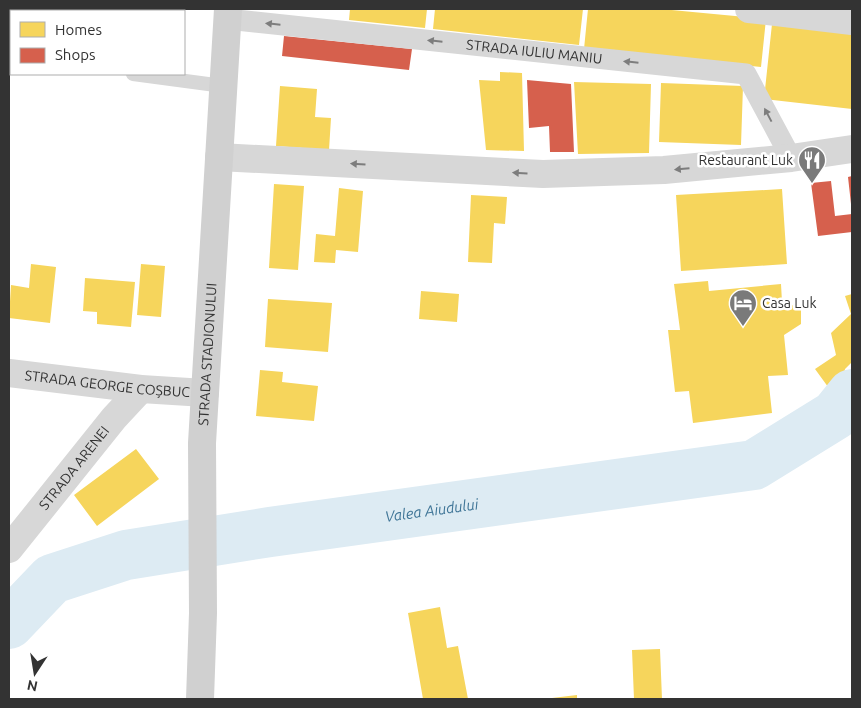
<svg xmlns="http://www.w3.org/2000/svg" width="861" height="708" viewBox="0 0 861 708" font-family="Ubuntu,sans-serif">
	<rect width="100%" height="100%" fill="#fff"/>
	<!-- homes -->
	<path fill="#f6d55c" d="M9,9H15L14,11H11V38L10,49H9Z
		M137,9H176L175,11H137Z
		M350,9H427L425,28L349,20Z
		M435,9H583L579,45L433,29Z
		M588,9H661L766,19L761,67L584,49Z
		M772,24L852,33V109L764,99Z
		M500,72L522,73L524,151L486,150L479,80L500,81Z
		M574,82L651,84L649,153L578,154Z
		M661,83L743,86L741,145L659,142Z
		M280,86L317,89L315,117L331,118L329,150L276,146Z
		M274,184L304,186L298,270L269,268Z
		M339,188L363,191L358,252L336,250L335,263L314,262L316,234L335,236Z
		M782,189L787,264L681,271L676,195Z
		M471,195L507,197L505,224L494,223L492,263L468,262Z
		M31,264L56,267L50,323L9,318L11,285L29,288Z
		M141,264L165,266L161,317L137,315Z
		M85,278L135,282L131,327L97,324V312L83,311Z
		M708,281L709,291L781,284L782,302L801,308V324L784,335L788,375L768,376L772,413L693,423L689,391L675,392L668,330H680L674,284Z
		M421,291L459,294L457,322L419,319Z
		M852,294V362L845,369L840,391H831L815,369L836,355L831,333L851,314L845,296Z
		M268,299L332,303L328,352L265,347Z
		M260,370L283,372L282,382L318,386L314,421L256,416Z
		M136,449L159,479L97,526L74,495Z
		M440,607L447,648L458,646L468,699H423L408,613Z
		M660,649L662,699H634L632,650Z
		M577,695V699H552V698Z"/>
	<!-- shops -->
	<path fill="#d6604d" d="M284,36L412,49L409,70L282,56Z
		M527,80L571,84L574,152H550L549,126L529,128Z
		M852,176V203L851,204L848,177Z
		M831,181L835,216L852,214V232L818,236L811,183Z"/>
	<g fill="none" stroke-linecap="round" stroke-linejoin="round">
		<!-- river -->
		<path stroke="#ddebf3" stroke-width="50" id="s1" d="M9,624L52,579L126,555L270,532L754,465L835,415L852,394"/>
		<!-- service -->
		<path stroke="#d7d7d7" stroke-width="14" d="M133,74L223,86"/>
		<!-- pedestrian -->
		<path stroke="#d7d7d7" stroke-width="21" id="s2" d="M227,19L746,74L791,158"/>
		<!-- minor -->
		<g stroke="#d7d7d7" stroke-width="28">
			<path d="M749,9L852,21"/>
			<path d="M219,157L543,174L664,170L791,158L852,149"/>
			<path id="s3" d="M9,373L141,389L205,393"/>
			<path id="s4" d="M9,549L114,418L141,389"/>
		</g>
		<!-- secondary -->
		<path stroke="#d0d0d0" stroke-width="28" id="s5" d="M200,699L203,613L202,443L228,9"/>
	</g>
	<!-- one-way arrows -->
	<defs><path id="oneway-solid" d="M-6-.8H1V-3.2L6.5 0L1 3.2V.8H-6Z" transform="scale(1.25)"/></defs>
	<g fill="#7d7d7d">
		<use href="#oneway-solid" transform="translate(273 24) rotate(-174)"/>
		<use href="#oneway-solid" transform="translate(435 41) rotate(-174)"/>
		<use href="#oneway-solid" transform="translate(631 62) rotate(-174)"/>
		<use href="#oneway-solid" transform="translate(768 115) rotate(-118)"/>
		<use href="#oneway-solid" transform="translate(358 164) rotate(-177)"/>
		<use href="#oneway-solid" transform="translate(682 169) rotate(175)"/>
		<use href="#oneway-solid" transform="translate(520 173) rotate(-177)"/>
	</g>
	<!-- icons -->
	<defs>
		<g id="restaurant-pin" transform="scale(1.4375)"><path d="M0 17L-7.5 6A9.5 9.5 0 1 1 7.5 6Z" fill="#7a7a7a" stroke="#fff"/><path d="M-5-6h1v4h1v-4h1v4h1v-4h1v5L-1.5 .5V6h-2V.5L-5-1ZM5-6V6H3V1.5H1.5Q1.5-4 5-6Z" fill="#fff"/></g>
		<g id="hotel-pin" transform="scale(1.4375)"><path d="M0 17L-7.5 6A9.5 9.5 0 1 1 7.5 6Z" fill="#7a7a7a" stroke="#fff"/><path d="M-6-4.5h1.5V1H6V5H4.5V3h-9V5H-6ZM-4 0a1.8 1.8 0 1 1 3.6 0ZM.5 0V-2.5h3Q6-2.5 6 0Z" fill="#fff"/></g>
	</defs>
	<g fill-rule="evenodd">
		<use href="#restaurant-pin" x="812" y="160"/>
		<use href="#hotel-pin" x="743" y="303"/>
	</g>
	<g text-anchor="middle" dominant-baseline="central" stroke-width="5" stroke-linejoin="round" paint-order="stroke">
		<!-- street labels -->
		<g font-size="14" fill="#333" stroke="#fff">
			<text stroke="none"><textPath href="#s2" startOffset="309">STRADA IULIU MANIU</textPath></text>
			<text stroke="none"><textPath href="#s5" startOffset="345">STRADA STADIONULUI</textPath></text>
			<text stroke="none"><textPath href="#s3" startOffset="99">STRADA GEORGE COȘBUC</textPath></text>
			<text stroke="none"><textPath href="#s4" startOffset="104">STRADA ARENEI</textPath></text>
		</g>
		<!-- poi labels -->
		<g font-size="14" fill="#333" stroke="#fff" text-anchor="end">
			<text x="793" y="160">Restaurant Luk</text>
			<text x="762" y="303" text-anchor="start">Casa Luk</text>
		</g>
		<!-- water labels -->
		<g font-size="15" font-style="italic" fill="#3f7597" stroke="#fff">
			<text stroke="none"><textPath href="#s1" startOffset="449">Valea Aiudului</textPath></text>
		</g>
	</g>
	<!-- border -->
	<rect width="861" height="708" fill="none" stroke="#333333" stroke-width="20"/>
	<!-- legend -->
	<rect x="10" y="10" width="175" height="65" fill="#ffffff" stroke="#adadad"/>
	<rect x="20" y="22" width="25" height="15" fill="#f6d55c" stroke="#adadad"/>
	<text x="55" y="35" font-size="15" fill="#333333">Homes</text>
	<rect x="20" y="48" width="25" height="15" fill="#d6604d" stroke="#adadad"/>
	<text x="55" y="60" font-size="15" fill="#333333">Shops</text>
	<!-- north arrow -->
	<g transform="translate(35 673) rotate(192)" stroke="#ffffff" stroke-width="4" paint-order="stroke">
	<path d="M0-4L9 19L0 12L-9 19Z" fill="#333333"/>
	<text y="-8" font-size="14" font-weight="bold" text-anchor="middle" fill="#333333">N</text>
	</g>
</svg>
